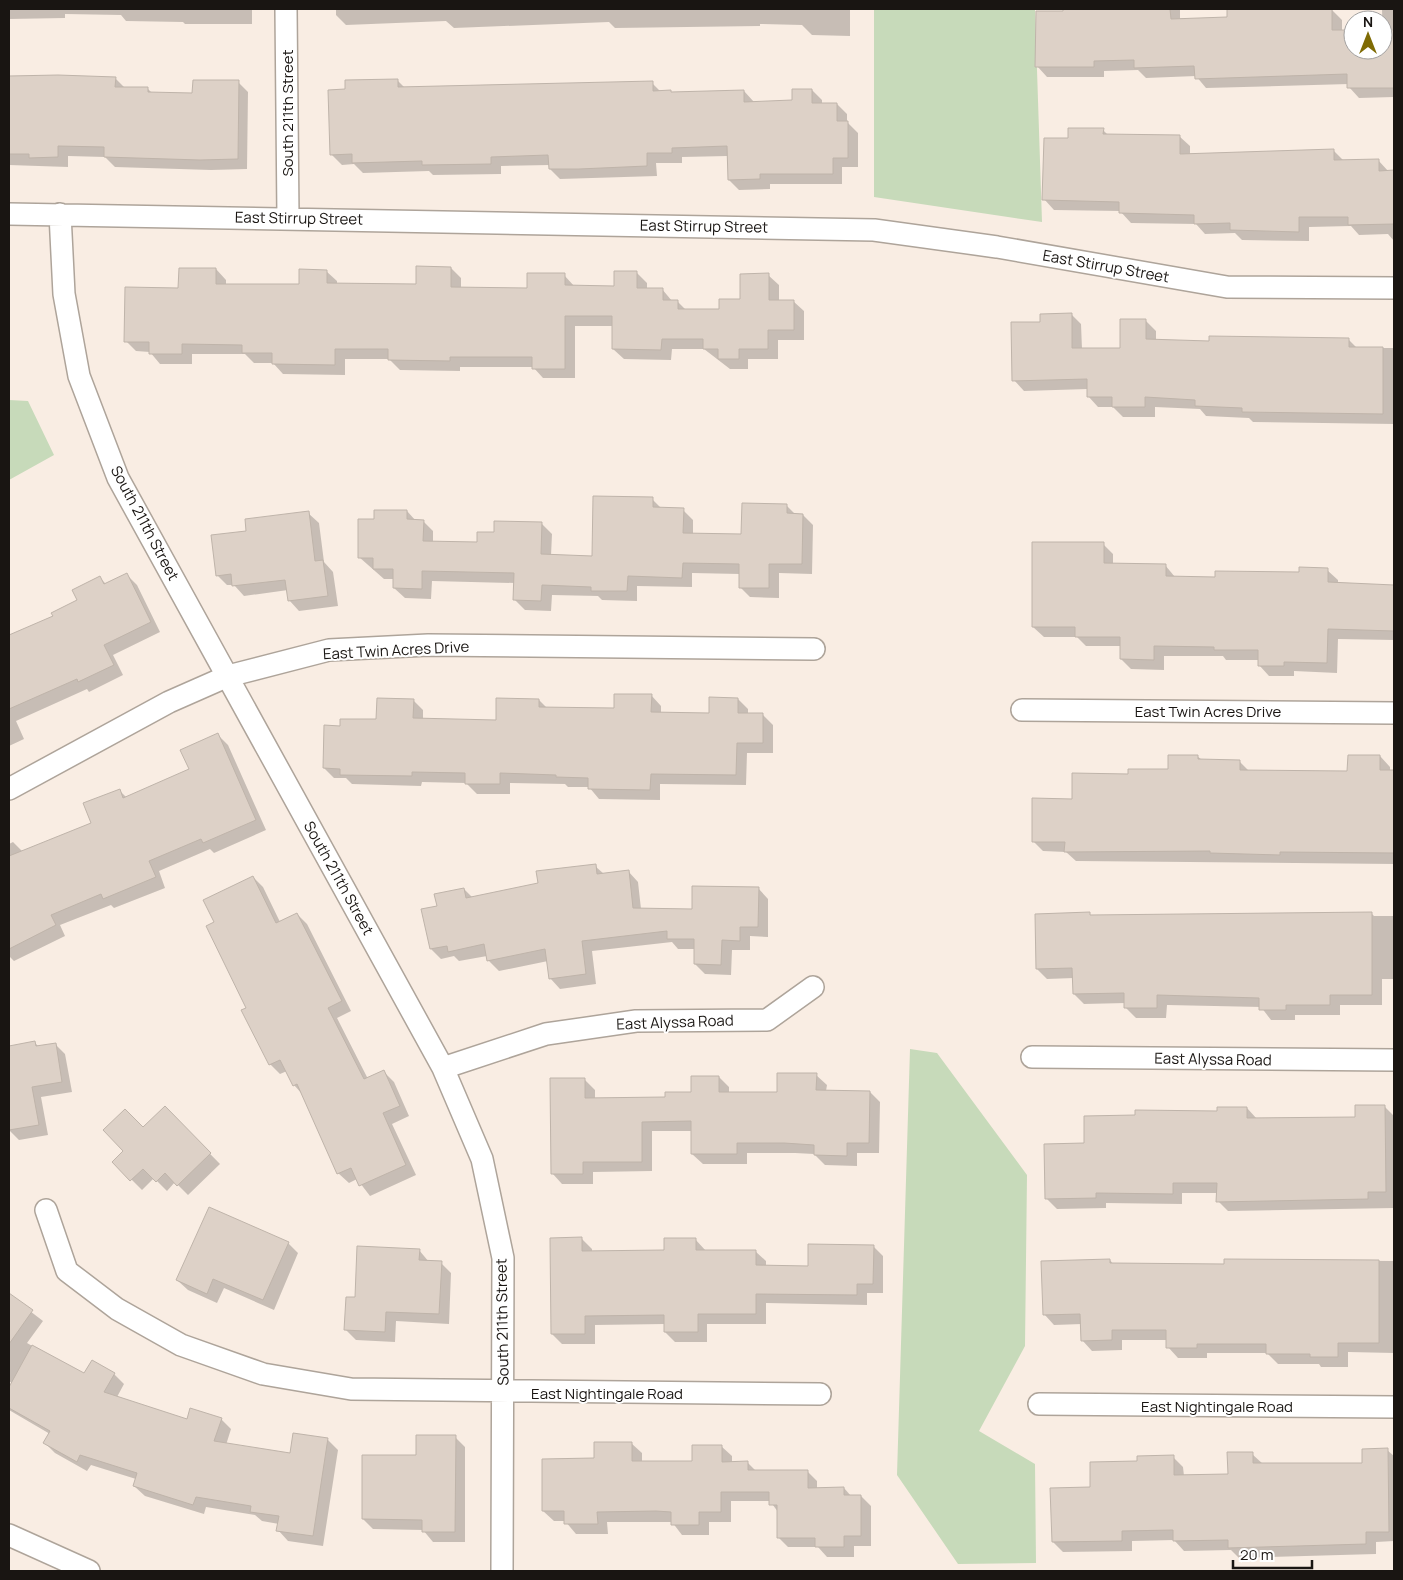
<svg xmlns="http://www.w3.org/2000/svg" width="1403" height="1580" viewBox="0 0 1403 1580" font-family="Manrope,sans-serif">
	<rect width="100%" height="100%" fill="#f9ede3"/>
	<!-- green -->
	<path fill="#c7daba" d="M874,9H1035L1042,222L874,197Z
		M9,400L28,401L54,455L9,480Z
		M910,1049L937,1053L1027,1175L1025,1346L979,1431L1035,1464L1036,1563L958,1564L897,1475Z"/>
	<!-- shadow -->
	<path fill="#0003" d="M9,9H252V24H185L183,22L126,21L121,15L65,14V18L9,19Z
		M336,9H850V36L812,35L802,25L760,24V26L615,28L609,22L454,28L446,21L346,25L336,15Z
		M1065,9H1180V20L1228,18V9L1332,10L1342,20V32H1353V50H1383L1382,9H1394V97L1359,98L1349,87V84L1206,88L1196,76L1146,78L1138,70L1104,71V77H1047L1037,66Z
		M9,78H115L125,88L148,89L152,93L193,94L238,82L248,92L247,169L211,170L115,167L105,157L68,156V167L9,165Z
		M397,80L405,88L652,83L661,92L672,94L744,91L754,102H793L812,90L822,100V104H837L847,114V122L858,133V167H842V184H770V189L739,190L729,180L728,156L682,157V163H656L657,176L560,179L550,169V165L501,166V174L433,175L429,171L363,173L354,164L342,165L331,154L347,90Z
		M1103,130L1108,135L1179,136L1190,146V155L1333,150L1344,161L1378,160L1389,172L1394,171V241L1388,234L1359,235L1351,226L1309,227V241L1242,240L1235,233L1205,234L1196,224L1131,223L1120,211L1054,210L1044,199L1069,140Z
		M451,268L461,278V288L528,289L564,275L575,287H615L636,272L647,283V289H662L672,301L678,302L687,311H720L742,300L768,275L779,285V301H793L804,311V340H778V359H748V369H730L704,349H672L671,360L624,359L613,349L614,326H575V378H543L533,367H460V371L400,370L389,359H345V375L283,374L273,363H254L245,354H192V364H160L150,352L136,351L126,341L180,289L216,269L226,280V285H300L326,271L337,281V284L417,285Z
		M1071,314L1081,324L1082,349H1121L1145,320L1156,331V340L1210,343L1348,339L1357,348H1394V424L1253,422L1249,418L1206,416L1200,409L1155,407V417H1123L1113,407H1098L1088,396V389L1024,391L1014,380L1042,323Z
		M652,499L662,509L683,510L693,520V534L742,535L786,505L796,515H803L813,525L812,574L779,573V598L750,597L740,587V574L692,573V587L637,586V601L602,600L598,596L552,595L551,611L525,610L515,600V583L432,581L431,599L405,598L394,588V579H384L359,557L375,521L407,511L416,521H423L433,531V543L478,544L495,534L542,524L552,534L551,556L593,557Z
		M308,513L319,523L324,562L333,572L338,606L299,611L289,600L288,590L244,596L234,585H227L217,575L248,532Z
		M1103,544L1113,554V565H1165L1175,577L1217,578L1327,570L1338,580V584L1394,586V640L1338,639L1337,673L1294,671V676H1269L1259,665V660H1226L1223,656H1164V670L1131,669L1121,659V646H1086L1077,637H1044L1033,627Z
		M127,575L137,585L160,632L113,655L123,675L89,692L87,689L16,721L24,739L9,746V637L54,616L79,601L100,578L106,584Z
		M651,695L661,706V714L710,715L738,699L748,709V714L763,715L773,725V753H747L746,785L660,784V800L599,799L589,787H568L565,784L510,783V794H477L466,783L422,782L421,786L352,784L346,778H334L324,768L342,727L377,721L413,700L423,710V720L497,721L539,700L547,708L615,709Z
		M218,735L228,745L266,830L214,853L210,849L159,871L165,888L114,908L111,905L60,925L65,936L14,961L9,956V844L13,842L23,852L93,823L119,790L127,798L190,770Z
		M1197,756L1202,760L1240,762L1249,771L1349,772L1380,756L1390,767V771H1394V864L1076,861L1066,852L1043,851L1033,841L1073,800L1130,775L1170,770Z
		M595,866L604,874L628,871L638,882L641,909L693,910L758,888L768,899V937L750,936V950H732L731,975L705,974L695,964V949H678L672,942L592,951L596,984L560,989L550,978L548,961L499,971L489,961L487,956L459,961L454,956L441,959L431,949L438,907L464,889L473,898L539,884Z
		M253,877L263,887L280,922L297,914L307,924L351,1011L337,1018L368,1079L384,1072L394,1082L409,1116L392,1124L416,1175L370,1196L357,1179L349,1183L338,1173L303,1095L294,1085L287,1071L280,1074L270,1064L216,923Z
		M1372,914L1374,916H1394V979H1382V1005H1340V1015H1295V1020H1271L1261,1007L1167,1005L1166,1018H1136L1126,1008V1003L1084,1004L1074,994V978L1047,979L1037,969L1214,916Z
		M35,1043L39,1047L55,1044L65,1054L72,1092L41,1097L48,1135L19,1140L9,1130V1047Z
		M816,1075L827,1085L826,1091L870,1092L880,1102L879,1153H857V1166L825,1165L814,1154L795,1153H747V1164H703L692,1154V1131H652V1171L593,1172V1184H562L552,1173L584,1079L595,1090V1099L667,1098L692,1093L719,1077L729,1087V1094H778Z
		M1384,1106L1394,1116V1208L1228,1211L1218,1201V1193H1182V1204L1106,1203V1208L1057,1209L1047,1199L1085,1145L1218,1112L1247,1108L1257,1119L1357,1118Z
		M165,1108L220,1164L188,1195L175,1182L167,1191L154,1178L142,1190L114,1162Z
		M582,1239L592,1249V1252L665,1251L695,1239L706,1251H755L766,1261V1266L809,1267L873,1246L883,1256V1293H867V1305L766,1303V1324H707V1342H675L665,1332V1324L595,1325V1344H562L552,1334Z
		M288,1243L298,1253L274,1310L224,1288L217,1303L188,1290L177,1280Z
		M419,1250L429,1262L441,1263L451,1273L449,1324L396,1321L395,1342L356,1340L346,1330L356,1299Z
		M1110,1260L1113,1264L1225,1266V1260L1394,1261V1353L1348,1352V1367H1321L1319,1364H1278L1267,1353H1207V1358H1178L1168,1347V1340H1122V1350L1092,1351L1082,1340V1324L1054,1325L1044,1314Z
		M9,1295L43,1321L27,1343L84,1375L114,1374L124,1384L117,1397L188,1420L221,1419L231,1429L226,1445L291,1454L328,1440L338,1450L323,1546L288,1541L278,1530L279,1524L262,1521L255,1515L206,1507L204,1514L145,1496L134,1486L136,1479L91,1465L87,1471L55,1453L45,1443L50,1434L9,1410V1389L12,1383L9,1381Z
		M455,1437L465,1447V1542H433L423,1530L373,1529L363,1519L417,1457Z
		M631,1443L642,1453V1462H693L721,1446L732,1456V1463L747,1462L756,1471H807L817,1481V1489L844,1488L851,1496H861L871,1506V1546H854V1557H827L818,1547H788L778,1537V1512L770,1501H731V1522H709V1535H682L672,1522H607L608,1534H576L565,1521H554L543,1511L596,1460Z
		M1387,1450L1394,1456V1541L1376,1542V1554L1239,1558L1231,1550L1184,1551L1174,1540L1132,1541V1551L1063,1552L1053,1542L1092,1488L1139,1463L1173,1457L1183,1467L1184,1476L1229,1475L1252,1454L1263,1464H1363Z"/>
	<!-- building -->
	<path fill="#ddd1c7" stroke="#bfb4aa" d="M1063,9H1170L1171,19L1227,17V9H1332V30H1353V50H1383V30H1394V88H1347V74L1195,79L1194,66L1134,68V60L1094,61V67H1035L1036,11H1063Z
		M58,75L116,77L115,87H148V92L192,93L193,80H239L238,159L200,160L104,157V147L58,146V157L29,158V154H9V76Z
		M398,79V87L653,81V91L671,90V92L744,90V102L792,100V89H812V103H837V121H848V158H833V174H760V179L728,180L727,146L672,148V153H647V166L579,169H549L548,155L491,157V164L422,165V161L352,163V154L330,155L328,90L345,89V80Z
		M1068,128H1104L1103,134L1180,135V154L1334,149V160L1379,159V171L1394,170V224L1348,225V217H1299V232L1230,230V223L1194,224V215L1119,213V202L1042,200L1044,138H1068Z
		M416,266L451,267V287L527,288V273H565V285L614,286V271H637V288H663V300H678V309H719V299H740V274L769,273V300H794V330H768V349H739V359H718V349H703V339H662L661,350L612,349V316H565V369H532V357H450V361L388,360V349H335V365L272,364V353H242V345L182,344V354H149V342H124L125,287L178,288L179,268H216V284H299V269L327,270V283L416,284Z
		M1072,313V348H1120V319H1146V339L1209,341V336L1349,338V347H1383V414L1242,412V408L1195,406V400L1145,397V407H1112V397H1087V379L1012,381L1011,322H1040V314Z
		M593,496L653,497V507L684,508L683,533L741,534L742,503L787,504V513L803,514L802,564H769V588H739V564L683,563L682,578L628,576L627,591H591V587L542,585L541,601L513,600L514,573L422,571V589L393,588V569H373V558H358V519H374V510H407V519L424,520L423,541L477,542V532H494V521L542,522L541,554L592,556Z
		M309,511L315,561L323,560L328,596L288,601L285,580L232,586L231,574L216,576L211,535L246,531L245,519Z
		M1032,542H1104V563L1166,564V576L1215,577V571L1299,572V567L1328,568V582L1394,585V631L1328,629L1327,663L1284,662V666H1258V650H1214V647L1154,646V660L1120,659V637H1075V627H1032Z
		M127,573L151,622L104,645L114,665L78,682L77,679L9,709V635L53,616L51,613L77,600L72,590L100,576L104,584Z
		M614,694H652L651,712L709,713V697L738,698V713H763V743H737L736,775L651,774L650,790L588,789V778L556,777V775L500,773V784H465V773L412,772V776L340,775V769L323,768L324,725L340,726V719H376L377,698L414,699L413,718L496,720V698L539,699V707L614,708Z
		M218,733L256,820L203,843L201,839L149,861L156,877L103,899L101,894L51,915L56,925L9,949V856L91,823L83,803L120,789L123,798L189,769L180,750Z
		M1168,755H1198V759L1240,760V770L1347,771L1348,755H1380V770H1394V853L1280,852V855L1210,853V851L1064,852L1065,842H1032V798L1072,799V773L1128,774V769H1168Z
		M596,864L597,874L629,870L633,908L692,909V886L759,887L758,927H740V941L722,940L721,965L694,964V939H667V931L582,941L586,974L549,979L545,949L487,961L484,944L448,952L447,946L430,949L421,909L437,906L434,894L464,888L466,898L538,883L536,871Z
		M253,876L276,923L297,913L342,1001L328,1008L364,1079L384,1070L400,1106L383,1113L406,1165L359,1186L351,1168L337,1174L297,1084L293,1086L280,1060L269,1065L241,1010L246,1008L206,926L214,922L203,900Z
		M1090,912V915L1372,912V995H1330V1005H1286V1010H1259V998L1157,995V1008H1124V993L1073,994L1072,968L1036,969L1035,914Z
		M35,1041L36,1046L56,1043L62,1082L32,1087L39,1125L9,1130V1046Z
		M777,1073H817L816,1090L870,1091L869,1143H847V1156L814,1155V1145L784,1143H737V1154H691V1121L642,1122V1162H583V1174H551L550,1078H585V1098L665,1097V1092H691V1076H719V1092H777Z
		M1355,1105H1385L1386,1192H1368V1199L1216,1202L1217,1183H1173V1194L1096,1193V1198L1045,1199L1044,1144L1084,1143V1116L1135,1115V1110L1217,1111V1107H1247V1118L1355,1117Z
		M165,1106L211,1153L177,1186L165,1173L156,1182L143,1169L130,1181L112,1162L123,1151L103,1130L125,1109L143,1127Z
		M209,1207L289,1242L263,1300L213,1279L207,1294L176,1280Z
		M582,1237V1251L664,1250V1238H696V1250H756V1265L808,1266V1244L874,1245L873,1284H857V1295L756,1294V1314H698V1332H664V1315L585,1316V1334H551L550,1238Z
		M357,1246L420,1249L419,1260L442,1261L439,1314L386,1312L385,1332L344,1330L346,1297H355Z
		M1110,1259V1263L1224,1264V1259L1379,1260V1343H1338V1357H1310V1354H1266V1344H1197V1348H1166V1330H1112V1340L1081,1341L1080,1314L1043,1315L1041,1261Z
		M9,1293L33,1310L9,1344Z
		M32,1345L84,1373L92,1360L115,1373L104,1392L187,1419L190,1408L222,1418L214,1441L290,1453L293,1433L328,1438L313,1536L276,1531L279,1516L250,1512L251,1506L196,1497L193,1505L133,1486L137,1473L80,1455L77,1462L43,1443L50,1431L9,1408V1387Z
		M416,1435H456L455,1532H422V1520L362,1519V1455H416Z
		M594,1442H632V1461H692V1445H722V1462L748,1461V1470H808V1488L844,1487V1495H861V1536H844V1547H815V1538H777V1505H769V1492H721V1512H699V1525H671V1512L656,1511L597,1512L598,1524H564V1511H542V1459L594,1458Z
		M1388,1448L1389,1532H1366V1544L1228,1548V1540L1173,1541V1530L1122,1531V1541L1052,1542L1050,1488L1090,1487V1462L1137,1461V1456L1174,1455V1475L1228,1474L1227,1452H1253V1463H1362V1449Z"/>
	<g fill="none" stroke-linecap="round" stroke-linejoin="round">
		<!-- minor casing -->
		<g stroke="#aea49a" stroke-width="24">
			<path id="minor" d="M286,9L288,218
				M9,214L874,230L997,247L1227,287L1394,288
				M60,214L64,294L79,376L118,478L443,1068L482,1159L503,1258L502,1571
				M1022,710L1394,713
				M9,789L169,702L228,676L329,650L428,645L814,649
				M1032,1057L1394,1060
				M443,1068L546,1034L636,1021L767,1020L813,987
				M46,1210L67,1271L117,1309L181,1345L263,1374L351,1389L820,1394
				M1039,1404L1394,1407
				M9,1535L89,1571"/>
		</g>
		<!-- minor -->
		<use href="#minor" stroke="#fff" stroke-width="21"/>
	</g>
	<g text-anchor="middle" dominant-baseline="central" stroke-width="4" stroke-linejoin="round" paint-order="stroke">
		<!-- street labels -->
		<g font-size="15" fill="#191512" stroke="#fff">
			<text transform="translate(287 113) rotate(-90)">South 211th Street</text>
			<text transform="translate(299 218) rotate(1)">East Stirrup Street</text>
			<text transform="translate(704 226) rotate(1)">East Stirrup Street</text>
			<text transform="translate(1106 266) rotate(10)">East Stirrup Street</text>
			<text transform="translate(145 523) rotate(62)">South 211th Street</text>
			<text transform="translate(396 650) rotate(-3)">East Twin Acres Drive</text>
			<text x="1208" y="711">East Twin Acres Drive</text>
			<text transform="translate(339 878) rotate(61)">South 211th Street</text>
			<text transform="translate(675 1022) rotate(-2)">East Alyssa Road</text>
			<text transform="translate(1213 1059) rotate(1)">East Alyssa Road</text>
			<text transform="translate(502 1322) rotate(-91)">South 211th Street</text>
			<text x="607" y="1393">East Nightingale Road</text>
			<text x="1217" y="1406">East Nightingale Road</text>
		</g>
	</g>
	<!-- border -->
	<rect width="1403" height="1580" fill="none" stroke="#191512" stroke-width="20"/>
	<!-- north arrow -->
	<g transform="translate(1368 35)"><circle r="24" fill="#ffffff" stroke="#a3a1a0"/>
	<path d="M0-4L9 19L0 12L-9 19Z" fill="#7f6b04"/>
	<text y="-8" font-size="14" font-weight="bold" text-anchor="middle" fill="#191512">N</text>
	</g>
	<!-- scale -->
	<path d="M1233 1560v8h79v-8" fill="none" stroke="#191512" stroke-width="2.5"/>
	<text x="1240" y="1560" font-size="15" fill="#191512" stroke="#ffffff" stroke-width="4" paint-order="stroke">20 m</text>
</svg>
